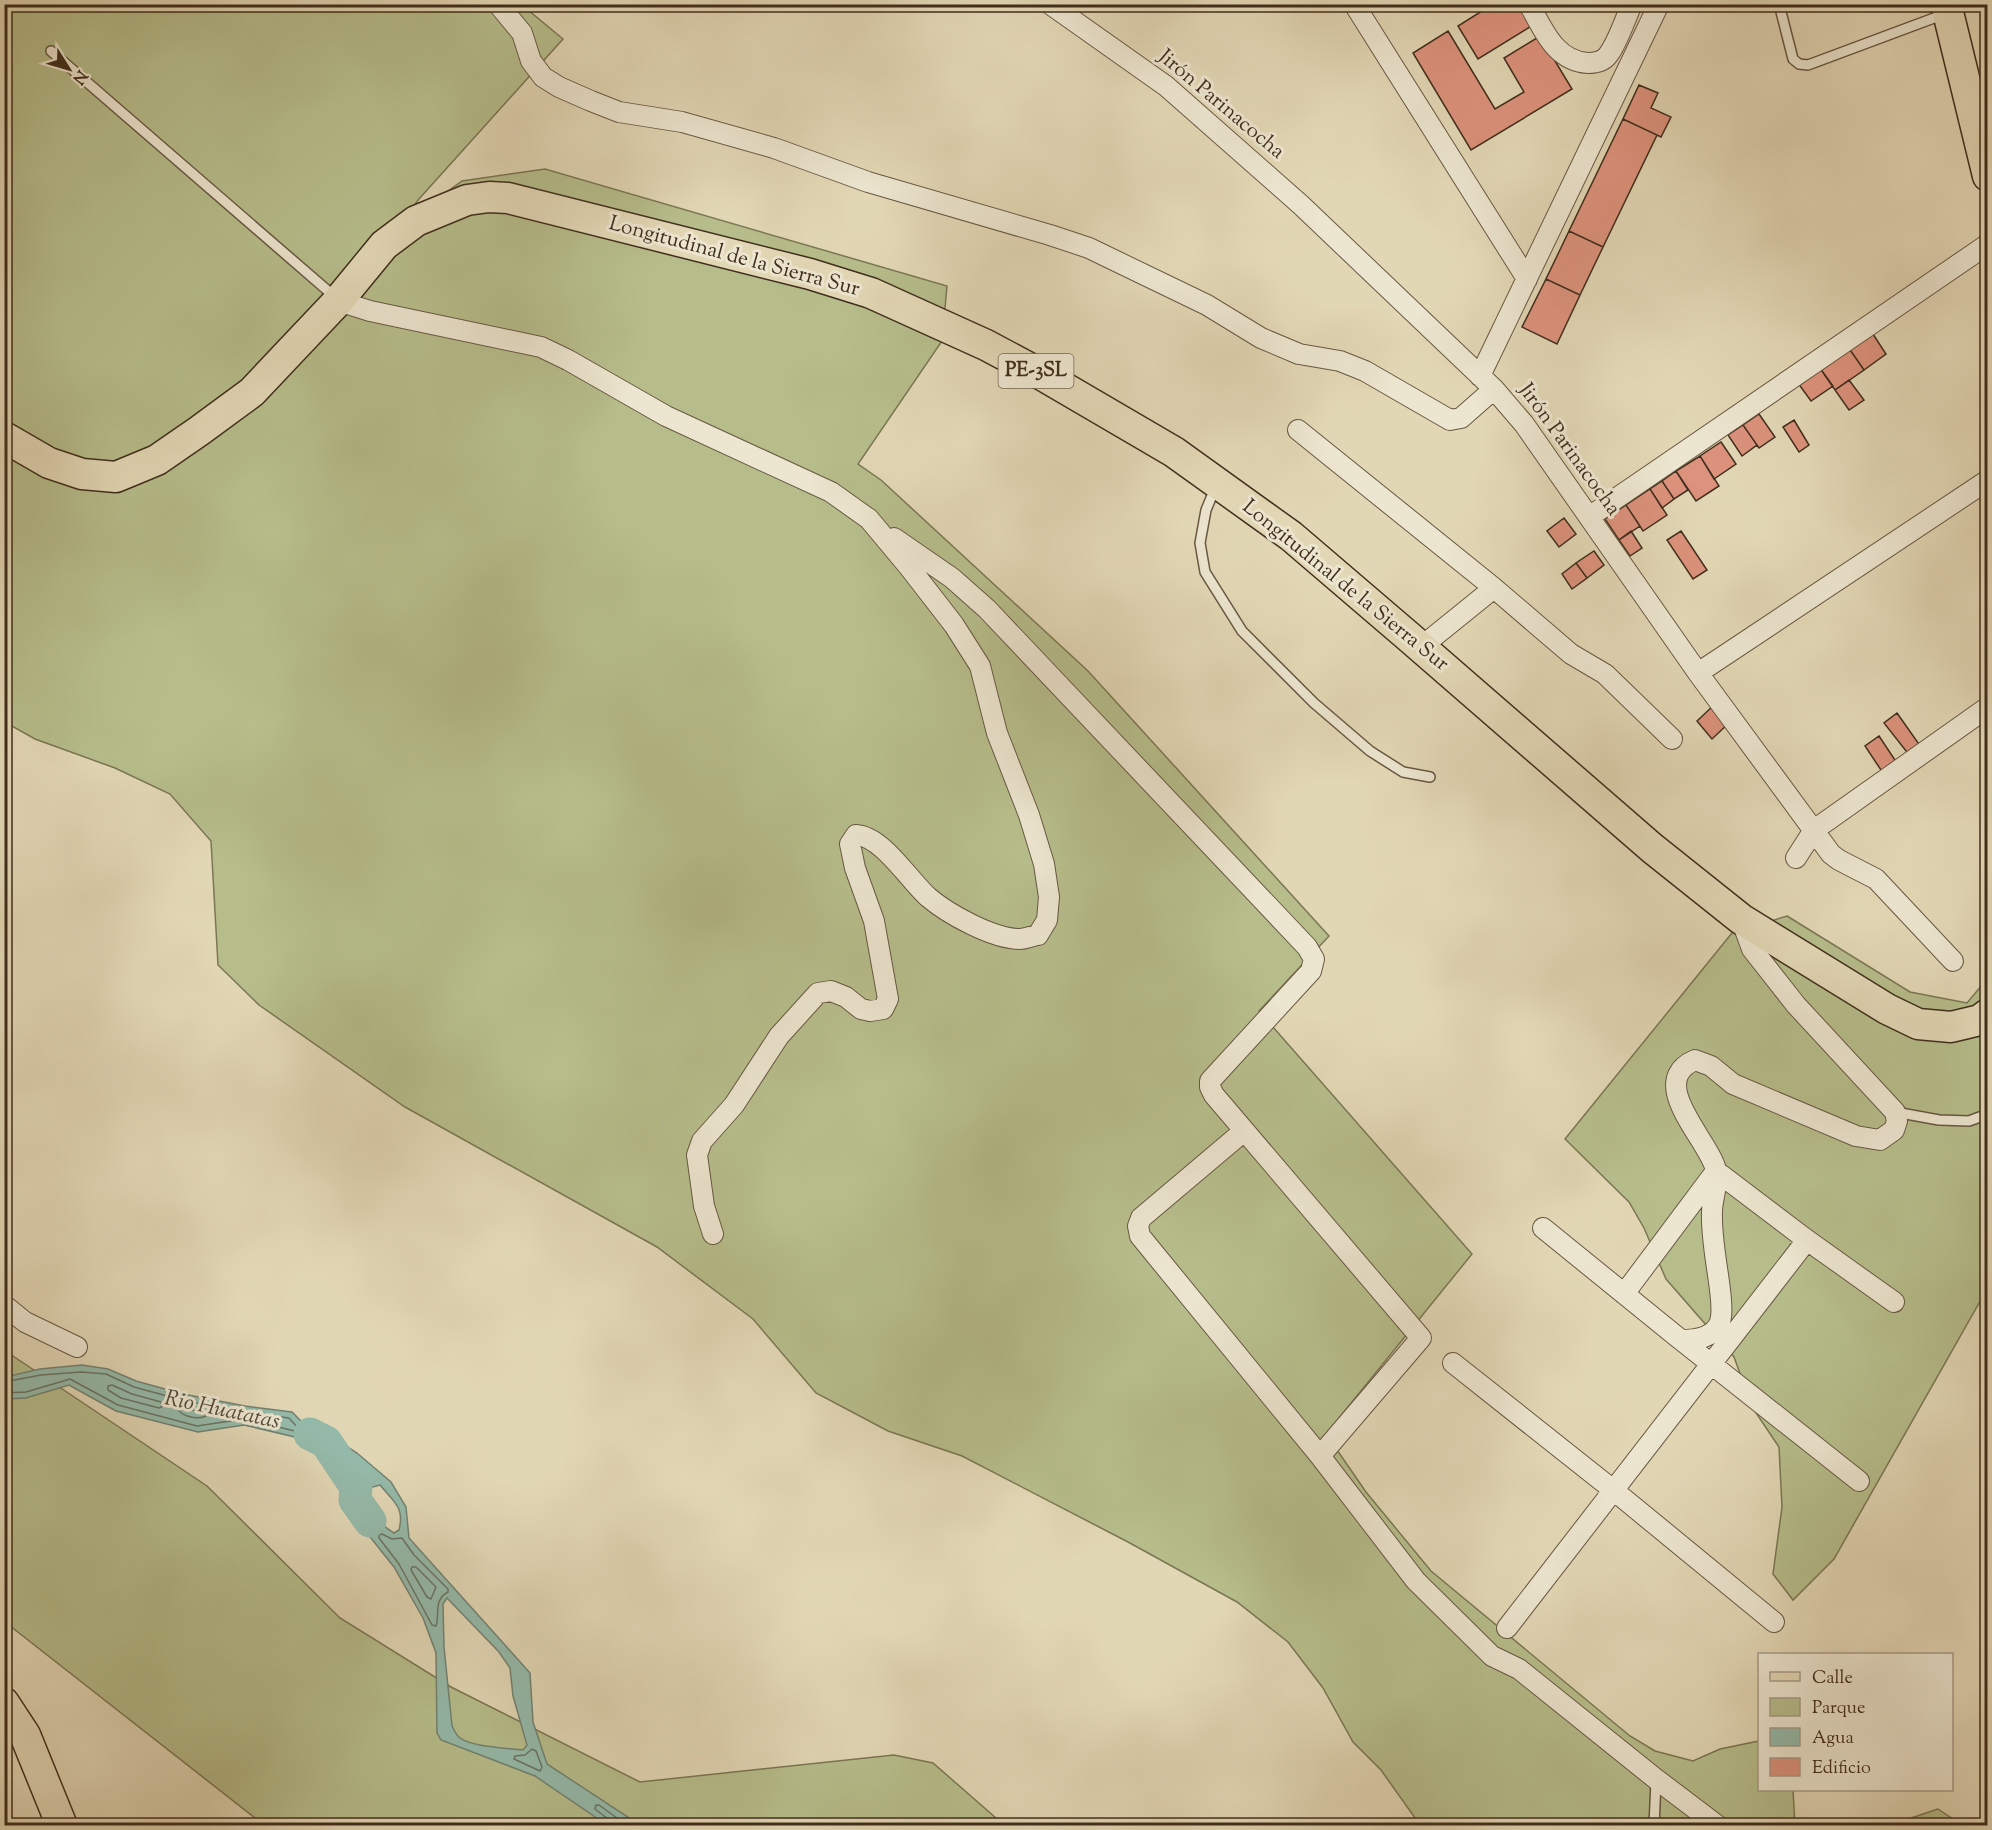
<svg xmlns="http://www.w3.org/2000/svg" width="1992" height="1830" viewBox="0 0 1992 1830" font-family="'Sorts Mill Goudy',serif">
	<rect width="100%" height="100%" fill="#e2d7b5"/>
	<filter id="stains"><feTurbulence type="fractalNoise" baseFrequency=".00333" numOctaves="4"/><feColorMatrix values="0 0 0 0 .2 0 0 0 0 .09 0 0 0 0 .02 0 0 0 .5 -.17"/></filter>
	<radialGradient id="worn" r=".72"><stop offset=".6" stop-color="#630" stop-opacity="0"/><stop offset="1" stop-color="#630" stop-opacity=".3"/></radialGradient>
	<!-- green -->
	<path fill="#b6bd8b" stroke="#7b7654" stroke-width="1.5" d="M4,5H522L563,39L419,199L397,228L462,181L545,169L947,286L942,341L858,464L881,480L1088,671L1329,936L1259,1011L1472,1254L1326,1434L1366,1492L1431,1571L1630,1736L1655,1751L1693,1761L1720,1749L1759,1741L1760,1790H1793L1795,1825H1420L1381,1770L1353,1742L1323,1688L1288,1642L1237,1602L1128,1542L962,1456L888,1431L816,1393L753,1319L657,1247L405,1107L259,1005L218,965L211,841L170,794L115,768L35,739L10,725L5,719Z
		M1787,916L1910,992L1967,1003L1987,979V1289L1834,1559L1793,1600L1773,1574L1782,1507L1779,1447L1752,1407L1734,1357L1666,1279L1644,1228L1629,1202L1565,1139L1732,933Z
		M4,1350L207,1486L340,1618L451,1687L640,1782L894,1755L933,1763L1004,1825H264L5,1622Z
		M1938,1809L1962,1825H1890Z"/>
	<!-- water -->
	<path fill="#95baaa" stroke="#738272" stroke-width="1.5" fill-rule="evenodd" d="M82,1365L108,1369L136,1381L183,1394L245,1406L292,1412L301,1421L315,1426L357,1453L391,1482L406,1507L409,1538L530,1673L533,1722L547,1764L640,1825H607L535,1776L441,1740L437,1733L436,1653L423,1618L394,1567L347,1508L343,1496L356,1480L354,1473L331,1456L299,1438L244,1425L198,1432L116,1411L69,1385L26,1398L5,1399V1377L40,1369ZM380,1485C393,1501 405,1507 399,1530L394,1533L368,1515L364,1507L369,1488ZM447,1598L499,1652L510,1668L513,1696L527,1745L523,1750C507,1748 472,1747 460,1738C456,1735 454,1730 452,1726L444,1647L443,1604Z"/>
	<g fill="none" stroke-linecap="round" stroke-linejoin="round">
		<!-- shore -->
		<path stroke="#6a7464" stroke-width="1.5" d="M4,1382L41,1375L81,1372L94,1373L106,1374L134,1387L182,1400L244,1412L289,1418L299,1429L295,1431L244,1419L197,1426L118,1405L70,1379L26,1392L4,1393
			M112,1385L132,1394L161,1402L163,1406L159,1408L121,1398L108,1390V1386Z
			M181,1408L204,1412L206,1416C199,1420 185,1417 179,1411Z
			M382,1534L392,1539L402,1538L414,1555L448,1589V1592C433,1600 440,1614 436,1626L432,1625L399,1564L379,1538V1535Z
			M412,1567H416L436,1587L431,1599L427,1597L411,1570Z
			M532,1749L536,1751L542,1767L540,1771L514,1759L515,1756L525,1755Z
			M609,1826L608,1819L595,1809L596,1805H599L628,1826"/>
		<!-- river -->
		<path stroke="#95baaa" stroke-width="33" d="M310,1434L326,1442L356,1487L355,1500L370,1521"/>
	</g>
	<!-- building -->
	<path fill="#dc927c" stroke="#402e1d" stroke-width="1.5" d="M1493,4H1521L1533,25L1478,59L1458,26Z
		M1448,31L1495,109L1524,92L1504,58L1540,36L1572,89L1471,150L1413,53Z
		M1639,85L1658,93L1651,108L1671,117L1661,137L1623,119Z
		M1623,119L1657,135L1603,247L1569,231Z
		M1569,231L1603,247L1580,295L1546,279Z
		M1546,279L1580,295L1557,344L1522,327Z
		M1869,328L1886,354L1864,370L1846,344Z
		M1846,344L1864,370L1835,390L1817,364Z
		M1817,364L1833,386L1811,401L1795,379Z
		M1849,380L1864,400L1849,410L1835,390Z
		M1759,414L1775,437L1759,448L1743,425Z
		M1794,420L1809,445L1799,452L1783,427Z
		M1743,425L1757,445L1742,456L1728,435Z
		M1721,442L1736,464L1714,479L1700,456Z
		M1700,456L1719,486L1696,501L1676,471Z
		M1676,471L1688,490L1674,499L1662,481Z
		M1662,481L1674,499L1662,508L1650,489Z
		M1650,489L1667,515L1643,531L1626,505Z
		M1626,505L1640,526L1619,540L1605,519Z
		M1564,518L1576,534L1559,547L1547,531Z
		M1631,531L1642,548L1630,556L1619,540Z
		M1681,531L1707,570L1693,579L1667,540Z
		M1594,551L1604,565L1587,578L1576,563Z
		M1576,563L1587,578L1572,589L1562,574Z
		M1714,705L1730,722L1712,739L1697,721Z
		M1897,713L1921,747L1910,756L1884,723Z
		M1879,736L1897,763L1883,773L1865,746Z"/>
	<g fill="none" stroke-linecap="round" stroke-linejoin="round">
		<!-- service casing -->
		<g stroke="#685843" stroke-width="12">
			<path id="service" d="M1779,4L1793,59L1799,64L1808,65L1934,18L1946,15
				M51,51L335,297
				M1216,486L1206,510L1200,543L1205,572L1242,631L1314,703L1370,751L1403,772L1430,777
				M1895,1112L1939,1120L1969,1121L1988,1114
				M1654,1826L1656,1781"/>
		</g>
		<!-- minor casing -->
		<g stroke="#685843" stroke-width="22">
			<path id="minor" d="M498,4L522,33L531,61L543,77L559,87L591,101L619,112L682,122L774,148L868,182L1050,235L1089,248L1207,305L1261,338L1299,354L1340,361L1365,371L1450,420L1461,418L1494,389
				M1050,4L1166,86L1301,205L1494,389L1524,424L1698,673L1831,854L1839,860L1876,879L1953,961
				M1354,4L1527,279
				M1529,4C1543,29 1555,61 1588,63C1596,63 1603,62 1608,55C1618,42 1625,19 1632,4
				M338,301L370,311L541,347L568,360L666,416L831,492L869,519L909,567L954,625L980,666L997,733L1029,815L1044,864L1049,897L1047,920L1038,935C1032,936 1025,939 1020,939C993,939 948,914 928,897C909,880 882,836 856,835L850,844L855,868L874,921L888,999L883,1009L870,1011L861,1009L846,997L831,991L818,993L779,1036L734,1105L702,1141L697,1155L704,1206L713,1234
				M1480,376L1659,4
				M1298,430L1494,588L1571,654L1605,674L1672,739
				M1589,517L1988,244
				M894,538L952,578L987,609L1307,947L1314,959L1311,971L1210,1081V1087L1214,1095L1421,1338L1320,1456
				M1421,647L1494,588
				M1698,673L1988,480
				M1796,858L1814,830L1988,707
				M1244,1131L1141,1218L1138,1226L1140,1236L1320,1456L1416,1581L1492,1656L1519,1669L1656,1779L1718,1826
				M1543,1228L1681,1340C1696,1340 1714,1338 1720,1322C1723,1312 1721,1299 1720,1290C1717,1264 1711,1237 1712,1212C1712,1199 1719,1182 1716,1170C1709,1140 1645,1082 1695,1060L1711,1066L1733,1084L1856,1136L1880,1140L1894,1130L1897,1121L1895,1112L1796,1005L1752,949L1741,919
				M1624,1294L1716,1171L1807,1240L1894,1302
				M4,1305L25,1322L77,1347
				M1681,1340L1859,1481
				M1453,1363L1612,1489L1774,1622
				M1507,1628L1807,1240"/>
		</g>
		<!-- primary casing -->
		<g stroke="#402e1d" stroke-width="33">
			<path id="primary" d="M1946,4L1988,176
				M4,437L49,463L82,474L116,477L157,460L199,431L252,392L338,301L384,245L416,221L467,200L489,197L508,198L810,274L871,293L986,345L1044,376L1174,452L1291,536L1409,637L1652,848L1741,919L1887,1009L1918,1024L1951,1027L1980,1020L1988,1014
				M4,1703L25,1735L62,1826"/>
		</g>
		<!-- service -->
		<use href="#service" stroke="#ece5cf" stroke-width="9"/>
		<!-- minor -->
		<use href="#minor" stroke="#ece5cf" stroke-width="20"/>
		<!-- primary -->
		<use href="#primary" stroke="#e2d7b5" stroke-width="30"/>
	</g>
	<g text-anchor="middle" dominant-baseline="central" stroke-width="6" stroke-linejoin="round" paint-order="stroke">
		<!-- shield labels -->
		<rect fill="#ece5cf" stroke="#746552" stroke-width="1.5" x="998.5" y="354" width="75" height="34" rx="4.5"/>
		<g font-size="20" font-weight="bold" fill="#402e1d">
			<text x="1036" y="371">PE-3SL</text>
		</g>
		<!-- street labels -->
		<g font-size="21" fill="#402e1d" stroke="#ece5cf">
			<text transform="translate(1221 105) rotate(40)">Jirón Parinacocha</text>
			<text transform="translate(734 257) rotate(15)">Longitudinal de la Sierra Sur</text>
			<text transform="translate(1569 450) rotate(54)">Jirón Parinacocha</text>
			<text transform="translate(1345 586) rotate(39)">Longitudinal de la Sierra Sur</text>
		</g>
		<!-- water labels -->
		<g font-size="22" font-style="italic" fill="#514a39" stroke="#ece5cf">
			<text transform="translate(222 1411) rotate(12)">Rio Huatatas</text>
		</g>
	</g>
	<!-- margin -->
	<rect width="1992" height="1830" fill="none" stroke="#e2d7b5" stroke-width="24"/>
	<rect x="6" y="6" width="1980" height="1818" fill="none" stroke="#402e1d" stroke-width="3"/>
	<rect x="12" y="12" width="1968" height="1806" fill="none" stroke="#402e1d" stroke-width="1.5"/>
	<!-- legend -->
	<rect x="1758" y="1653" width="195" height="138" fill="#ece5cf" stroke="#a79c88" stroke-width="1.5"/>
	<rect x="1770" y="1672" width="30" height="9" fill="#e2d7b5" stroke="#a79c88" stroke-width="1.5"/>
	<text x="1812" y="1683" font-size="18" fill="#402e1d">Calle</text>
	<rect x="1770" y="1698" width="30" height="18" fill="#b6bd8b" stroke="#a79c88" stroke-width="1.5"/>
	<text x="1812" y="1713" font-size="18" fill="#402e1d">Parque</text>
	<rect x="1770" y="1728" width="30" height="18" fill="#95baaa" stroke="#a79c88" stroke-width="1.5"/>
	<text x="1812" y="1743" font-size="18" fill="#402e1d">Agua</text>
	<rect x="1770" y="1758" width="30" height="18" fill="#dc927c" stroke="#a79c88" stroke-width="1.5"/>
	<text x="1812" y="1773" font-size="18" fill="#402e1d">Edificio</text>
	<!-- north arrow -->
	<g transform="translate(69 69) rotate(127)" stroke="#ece5cf" stroke-width="4.5" paint-order="stroke">
	<path d="M0-4.5L10 22L0 15L-10 22Z" fill="#402e1d"/>
	<text y="-9" font-size="16" font-weight="bold" text-anchor="middle" fill="#402e1d">N</text>
	</g>
	<rect width="100%" height="100%" filter="url(#stains)"/>
	<rect width="100%" height="100%" fill="url(#worn)"/>
</svg>
